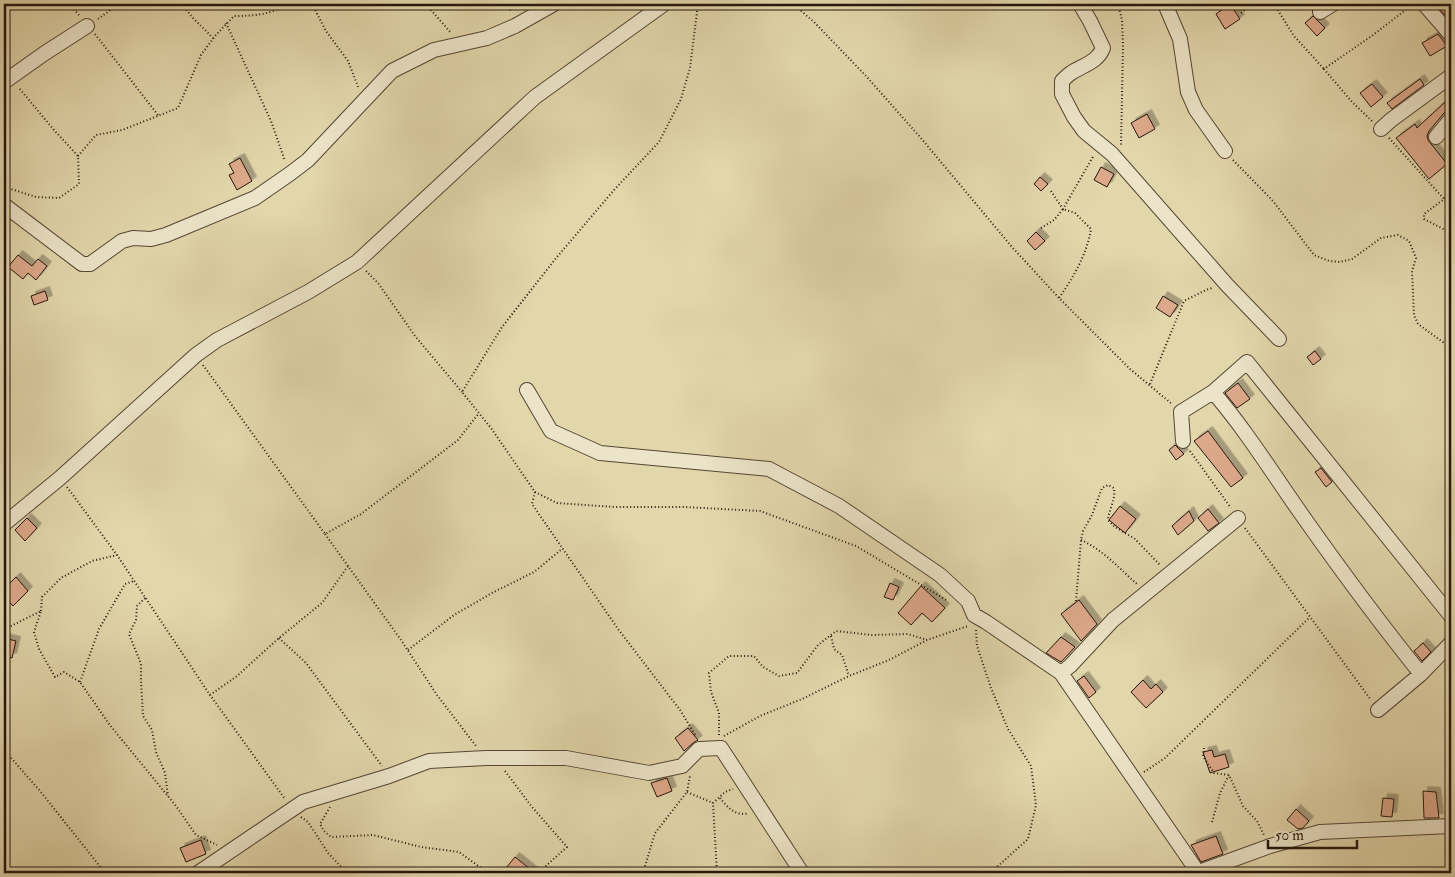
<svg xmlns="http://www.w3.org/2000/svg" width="1455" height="877" viewBox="0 0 1455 877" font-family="'IM FELL Double Pica',serif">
	<defs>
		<filter id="shadow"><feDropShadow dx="4.5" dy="-4.5" stdDeviation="0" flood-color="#0004"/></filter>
	</defs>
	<rect width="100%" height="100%" fill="#e2d6ab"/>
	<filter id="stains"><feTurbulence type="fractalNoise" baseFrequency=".004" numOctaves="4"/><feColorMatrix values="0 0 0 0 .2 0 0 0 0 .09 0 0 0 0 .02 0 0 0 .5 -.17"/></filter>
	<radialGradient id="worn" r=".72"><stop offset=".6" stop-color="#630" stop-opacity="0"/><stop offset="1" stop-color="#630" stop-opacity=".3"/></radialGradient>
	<!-- building -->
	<path fill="#dda98b" stroke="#25160d" filter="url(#shadow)" d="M1230,4L1240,19L1225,29L1216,14Z
		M1435,4H1451V22Z
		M1313,16L1325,28L1317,36L1305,23Z
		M1438,34L1447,46L1430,56L1422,43Z
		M1420,79L1424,85L1392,109L1387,103Z
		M1372,84L1383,97L1371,107L1360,93Z
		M1445,102L1451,110L1444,113L1429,131L1427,136L1428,140L1447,164L1429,179L1396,138L1415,124L1417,128Z
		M1147,114L1155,129L1139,138L1131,123Z
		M240,158L252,181L237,190L229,175L234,173L229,164Z
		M1101,167L1114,174L1107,187L1094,180Z
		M1040,177L1048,184L1041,191L1034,184Z
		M1036,232L1045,241L1035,250L1027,241Z
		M18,255L32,266L38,259L47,266L36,280L28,273L23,279L8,267Z
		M45,291L48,300L34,305L31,296Z
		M1163,296L1178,305L1170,317L1156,308Z
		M1315,351L1321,359L1313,365L1307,357Z
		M1238,383L1250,399L1237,408L1225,393Z
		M1208,431L1243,478L1231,487L1194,441Z
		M1175,445L1184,454L1176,460L1169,450Z
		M1321,468L1332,482L1326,487L1315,472Z
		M1120,506L1136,519L1125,533L1109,520Z
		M1208,509L1219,523L1208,531L1198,518Z
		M1189,511L1194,521L1178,535L1172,526Z
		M27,518L37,528L25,541L15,530Z
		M16,577L28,591L13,606L4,596V589Z
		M890,583L899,587L893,600L884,597Z
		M921,586L945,608L932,622L922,613L911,625L898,613Z
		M1079,600L1097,624L1081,641L1061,614Z
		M1061,637L1075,647L1061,662L1046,653Z
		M4,638L16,641L12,658L4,656Z
		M1423,643L1431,652L1422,661L1414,651Z
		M1084,676L1096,692L1089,698L1077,681Z
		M1143,680L1151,689L1156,684L1163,692L1146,708L1131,692Z
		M688,728L698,740L693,743L684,751L675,738Z
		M1212,750L1214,757L1225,754L1229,767L1210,773L1203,752Z
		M667,778L672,791L657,797L651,783Z
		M1423,791L1436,792L1439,818H1424Z
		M1383,798L1394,799L1392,817L1381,816Z
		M1296,809L1309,821L1303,828L1298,829L1287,820Z
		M1216,836L1223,854L1201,862L1191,845Z
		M201,840L206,854L186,862L180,848Z
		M515,857L535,873H512L506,868Z"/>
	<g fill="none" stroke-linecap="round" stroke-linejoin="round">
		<!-- minor casing -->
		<g stroke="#544634" stroke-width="16">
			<path id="minor" d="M1080,4L1090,21L1103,48C1098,62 1083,65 1071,73C1068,75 1065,78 1062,81V94L1074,117L1084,131L1112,154L1227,285L1279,339
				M1165,4L1180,39L1188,92L1196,110L1225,151
				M1424,4L1451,35
				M1320,12L1333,4
				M4,82L45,53L87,26
				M1381,129L1391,120L1451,76
				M1436,137L1451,119
				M4,205L82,264H90L122,241L133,238L151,239L166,235L255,198L291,173L308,160L392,71L434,50L487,38L515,26L554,4
				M527,390L551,431L600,453L769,469L839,506L940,575L968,601L974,615L986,622L1061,673L1193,865L1197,873
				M1213,392C1246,430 1273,474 1302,515C1340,569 1379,622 1421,674
				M1183,441L1181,412L1213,392L1247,362L1451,616
				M4,524L60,478L196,355L217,340L308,292L357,262L535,97L664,4
				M1061,673L1070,666L1113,620L1238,518
				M1378,710L1421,674L1451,643
				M198,873L303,802L389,776L429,761L486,758H566L649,773L682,766L699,749L721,748L802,873
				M1196,873L1270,846L1320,832L1451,826"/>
		</g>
		<!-- path -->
		<path stroke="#25160d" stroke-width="2" stroke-dasharray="1 2.5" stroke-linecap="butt" d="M69,4L79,15
			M182,4L192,17L213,38
			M312,4L326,31L348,61L359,89
			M427,4L431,10L451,33
			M506,4L512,12
			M698,4L690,68L681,99L659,142L614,190L557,257L502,327L462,392L491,428L535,492L557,503L615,507H684L760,511L856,546L948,601
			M793,4L814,22L866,76L920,137L1012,247L1059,298L1130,369L1172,404
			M1118,4L1122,20L1123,46L1121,146
			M1274,4L1294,36L1324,69
			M1241,13L1253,4
			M98,19L119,4
			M226,23L271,121L285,161
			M95,34L158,115
			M1372,121L1352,102L1324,69L1373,35L1412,5
			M1389,138L1444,199
			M78,156L96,135L122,130L178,108L201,55L215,36L234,16C253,16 270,15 287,4
			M1233,160L1273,201L1314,255L1329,261L1340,262L1352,259L1381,238L1398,235L1409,241L1416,258L1412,271L1414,315L1418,324L1451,348
			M1051,191L1063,209L1094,155
			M6,193L11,189L36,197L59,198L79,184L78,156L54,130L19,88
			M1451,194L1424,214V219L1451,233
			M1041,228L1054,220L1063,209L1075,213L1091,229C1087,254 1073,278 1059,298
			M366,271L378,283L415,336L462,392
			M203,365L325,534L361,514L458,440L479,413
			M1150,384L1184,301L1206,290L1212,288
			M1190,451L1231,508
			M67,487L117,555L210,695L285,799
			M535,492L532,504L618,629L680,710L696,736
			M1245,528L1371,700
			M325,534L401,640L437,695L476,746
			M1081,540C1102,549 1121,570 1138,585
			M145,598L137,606L136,620L129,634L141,664V681L143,716L152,730L156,752L165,773L168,796
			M1076,601L1081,540L1083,531L1092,515L1102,488L1108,485L1114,488C1116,499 1109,509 1108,520L1115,527L1135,539L1160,565
			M41,611L42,597L61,578L92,561L117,555
			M4,625L5,629L41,611L34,632L39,649L55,677L64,672L80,682L109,724L176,806L196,835L217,845
			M976,630L977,646L991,688L1008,729L1031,766L1036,805L1028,839L998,866L993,873
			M831,636L834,649L842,655L849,676
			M279,638L306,663L382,766
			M408,650L454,615L494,592L534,572L562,549
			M80,682L99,629L125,584L134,581
			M210,695L237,676L279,638L322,603L348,566
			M719,735V713L711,692L709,673L729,656H754L763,667L779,676L797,673L818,645L836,631L872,635L908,634L927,640
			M724,736L760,716L802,699L849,676L889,660L927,640L968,626
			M1204,748L1203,756L1214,773L1229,775
			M4,750L41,792L105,873
			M505,771L532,807L567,847L538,873
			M1144,772L1165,758L1310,617
			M687,792L713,803
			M720,798C727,807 736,817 749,813
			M330,807L320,824L324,831L331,837L373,835L421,847L459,852L488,873
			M301,817L308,822L328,853L347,873
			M1212,822L1220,793L1229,775L1243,806L1257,821L1264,835
			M643,873L655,833L687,792L690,776
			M717,873L713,803L725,792L733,789"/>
		<!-- minor -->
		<use href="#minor" stroke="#ece4c8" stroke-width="14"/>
	</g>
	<!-- margin -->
	<rect width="1455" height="877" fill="none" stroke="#e2d6ab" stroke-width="20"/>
	<rect x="5" y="5" width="1445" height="867" fill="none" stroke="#25160d" stroke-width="2.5"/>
	<rect x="10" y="10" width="1435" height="857" fill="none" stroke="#25160d"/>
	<!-- scale -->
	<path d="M1268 840v8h89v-8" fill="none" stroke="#25160d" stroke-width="2.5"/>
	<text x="1275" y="840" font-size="15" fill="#25160d" stroke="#ece4c8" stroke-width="4" paint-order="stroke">50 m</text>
	<rect width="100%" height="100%" filter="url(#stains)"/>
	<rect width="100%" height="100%" fill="url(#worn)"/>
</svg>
